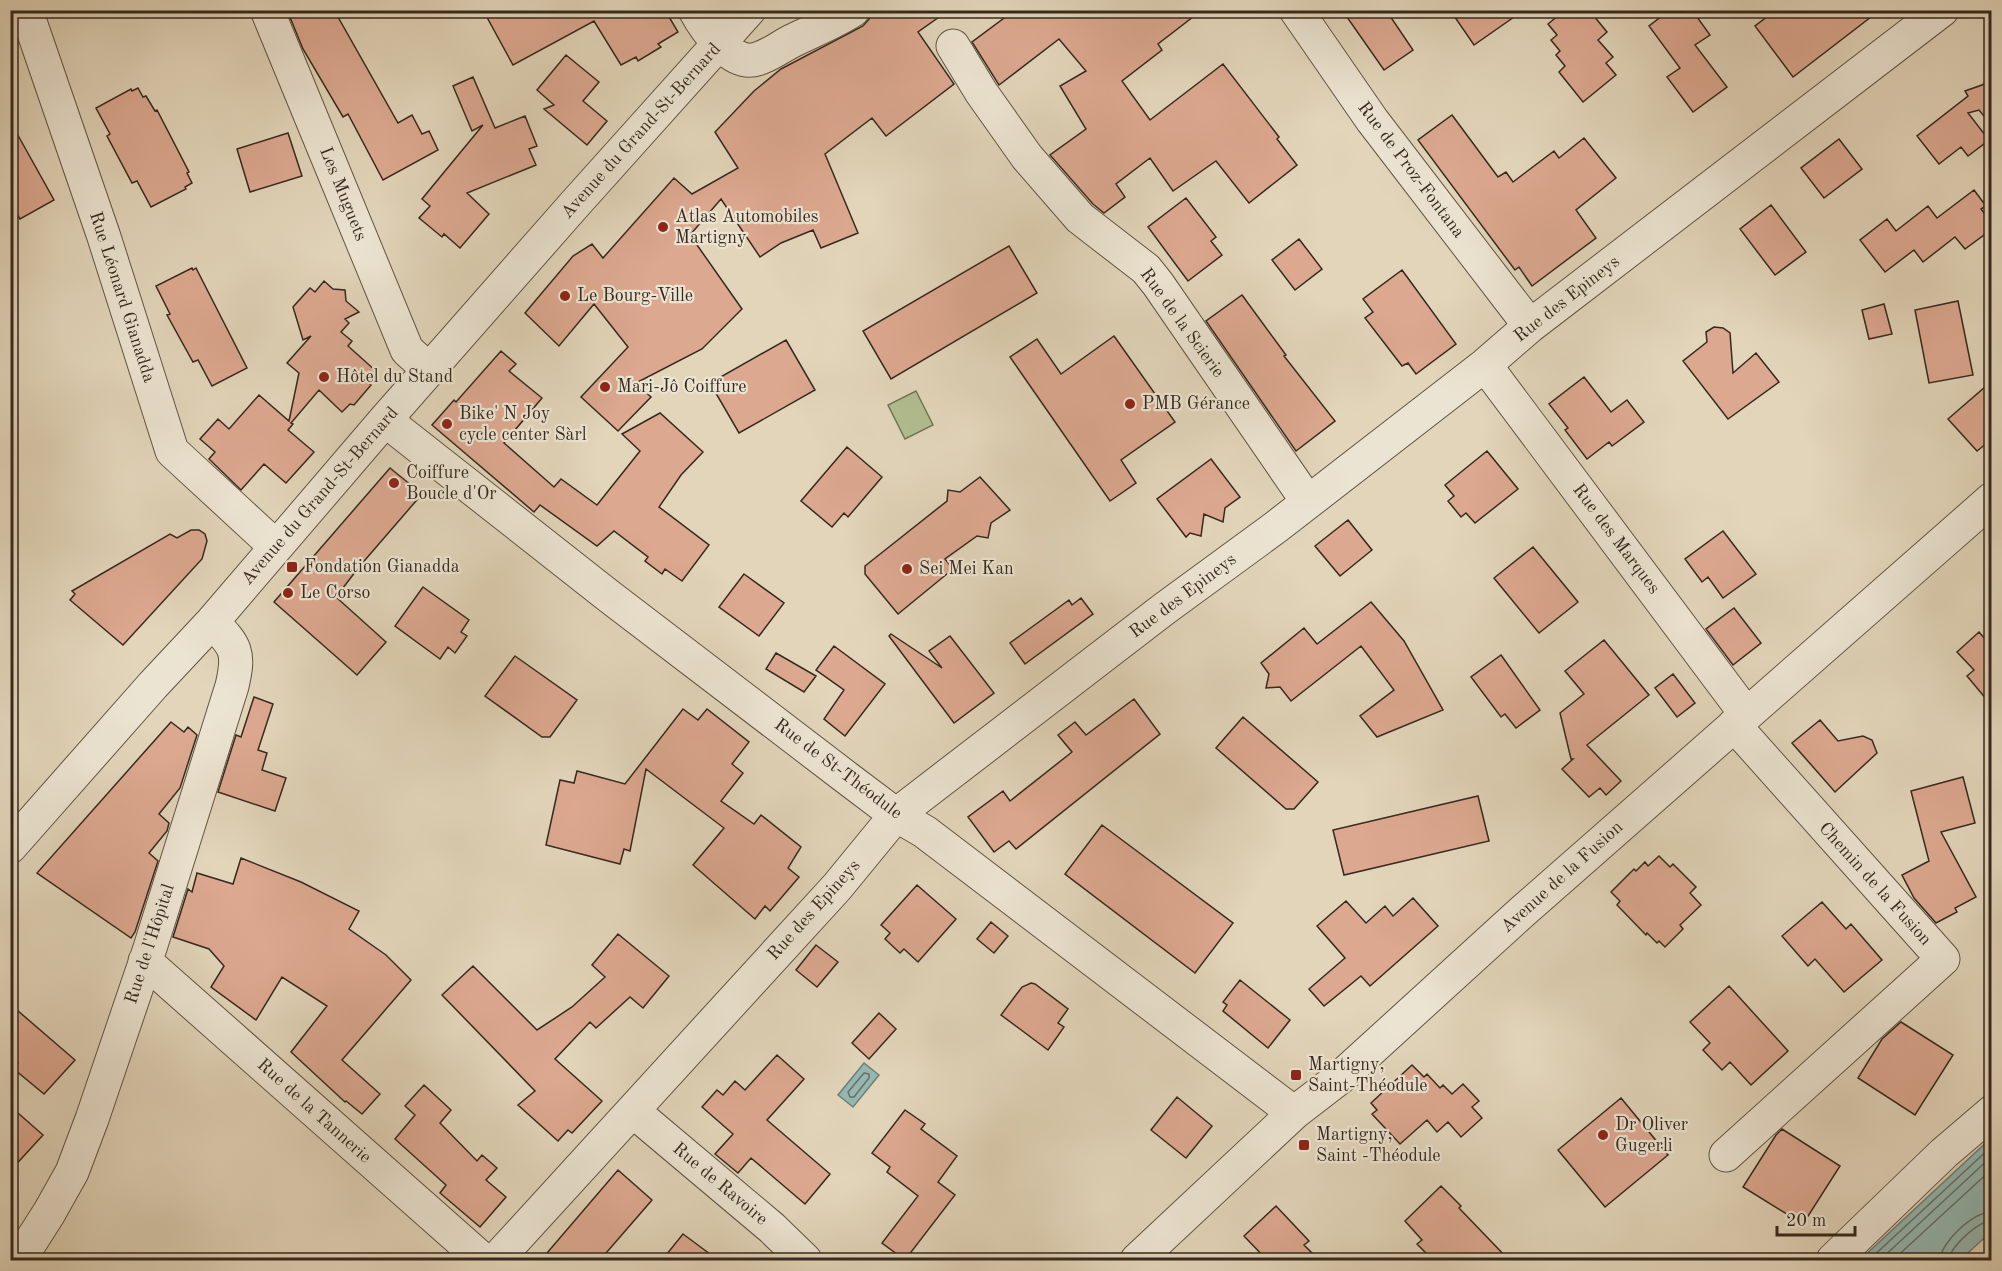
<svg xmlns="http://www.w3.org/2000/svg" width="2002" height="1271" viewBox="0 0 2002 1271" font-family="'Old Standard TT',serif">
	<rect width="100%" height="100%" fill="#e2d5ba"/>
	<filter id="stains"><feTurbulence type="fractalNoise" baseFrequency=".00333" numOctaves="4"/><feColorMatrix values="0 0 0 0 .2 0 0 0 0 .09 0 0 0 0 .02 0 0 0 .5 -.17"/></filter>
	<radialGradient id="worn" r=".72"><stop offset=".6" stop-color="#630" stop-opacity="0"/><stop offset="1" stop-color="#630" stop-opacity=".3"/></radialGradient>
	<!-- green -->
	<path fill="#b1be91" stroke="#747458" stroke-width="1.5" d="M916,391L933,425L905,439L888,405Z"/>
	<!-- water -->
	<path fill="#95b8b2" stroke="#6f7f77" stroke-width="1.5" d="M864,1063L879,1075L853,1107L838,1095Z
		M1991,1138V1232L1960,1260H1860Z"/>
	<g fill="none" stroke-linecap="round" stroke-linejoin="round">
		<!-- shore -->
		<path stroke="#667068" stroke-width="1.5" d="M864,1073L869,1074V1078L854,1097H850L848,1092Z
			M1869,1260L1992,1146
			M1880,1260L1992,1156
			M1893,1260L1992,1169
			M1940,1260C1941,1242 1973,1212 1992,1212
			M1949,1260C1950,1247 1978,1221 1992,1221"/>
	</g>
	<!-- building -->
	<path fill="#dca890" stroke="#36291e" stroke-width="1.5" d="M287,10H334L398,123L412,115L422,134L429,131L438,150L383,180L348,114L343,117L303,49Z
		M483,10H665L678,32L658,44L661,47L638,61L636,57L621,65L594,21L513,65Z
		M872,10H949L918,32L954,84L886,136L872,118L825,154L858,233L821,248L813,230L781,243L760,257L721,199L690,235L742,309L702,349L636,383L651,397L618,431L581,397L628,347L594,304L559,346L525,313L573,256L592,244L603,258L674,178L692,194L738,168L715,132L754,91L781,69L863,26L869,19Z
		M1015,10H1202L1158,44L1162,50L1122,81L1150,120L1223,64L1279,137L1277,139L1297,165L1249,203L1216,161L1173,191L1150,158L1116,184L1125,197L1104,213L1093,204L1050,155L1086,129L1060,86L1086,71L1059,39L999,85L972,42Z
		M1342,10H1386L1413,50L1384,70Z
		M1450,10H1524L1474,45Z
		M1565,10H1589L1607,32L1598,40L1613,57L1606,63L1616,75L1583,102L1559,72L1565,66L1556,55L1560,51L1551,40L1557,35L1548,24Z
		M1670,10H1692L1710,35L1695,45L1727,87L1693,112L1667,77L1680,68L1649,26Z
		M1776,10H1880L1793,77L1755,26Z
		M566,55L599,82L583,101L607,121L587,145L544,109L554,105L537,90Z
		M473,77L495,128L525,116L537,146L529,149L536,165L467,193L489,214L460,248L444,234L442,237L419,218L430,206L422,199L483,125L472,131L453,86Z
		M1992,77V126L1979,110L1968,113L1989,140L1968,156L1961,147L1939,164L1917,136L1968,96L1965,91L1982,85Z
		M138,88L143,97L146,96L155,111L157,110L189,172L187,173L192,183L185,187L186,189L151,207L137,181L132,183L107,136L110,134L96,108L131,89L132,91Z
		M1452,115L1498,177L1506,172L1513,182L1554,151L1559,158L1584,138L1616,178L1576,210L1596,238L1532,286L1519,267L1515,270L1418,140Z
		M10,121L54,200L20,219L10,202Z
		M288,133L302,176L250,192L237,149Z
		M1839,139L1862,169L1824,198L1801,168Z
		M1974,190L1986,206L1981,209L1992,223V229L1965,249L1955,237L1923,262L1914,250L1885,272L1860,240L1887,219L1896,231L1928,206L1937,218Z
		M1186,198L1216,237L1211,241L1222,255L1188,281L1148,227Z
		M1771,205L1806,252L1775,275L1740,229Z
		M1299,239L1322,269L1295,290L1272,260Z
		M1009,246L1037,293L891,379L863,331Z
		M192,268L193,270L196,268L247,368L212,386L198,360L193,362L167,315L170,314L156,286Z
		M1402,270L1456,344L1416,374L1408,363L1402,366L1365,318L1373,312L1363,299Z
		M324,281L333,289L345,290L346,301L359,312L345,319L349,323L341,332L352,341L348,346L377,372L368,382L371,385L354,405L350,404L342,412L319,390L291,423L293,424L288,430L314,452L286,483L264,464L241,490L209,459L215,452L200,439L218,419L229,429L259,395L289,421L299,373L287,363L311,336L303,340L293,307L310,288L315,292Z
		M1242,295L1286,355L1284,356L1335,421L1296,451L1206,321Z
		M1958,301L1973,375L1929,383L1915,310Z
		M1884,304L1892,334L1869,339L1862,310Z
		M1714,327L1723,328L1730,333L1733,373L1756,353L1779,382L1728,419L1683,361L1707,342L1706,332Z
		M1114,336L1175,422L1121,460L1136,483L1110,501L1010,357L1037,339L1061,374Z
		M786,340L815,390L739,433L710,383Z
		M501,351L516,364L509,371L542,398L504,443L554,487L561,479L597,505L640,451L622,434L660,413L703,452L681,475L659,507L709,545L682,581L665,569L662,574L645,561L648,557L614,531L597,546L540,505L534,512L432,425L454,400L456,402Z
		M1584,377L1611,412L1627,400L1644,422L1612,446L1609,442L1587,459L1565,430L1568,428L1549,404Z
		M1992,381V439L1977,451L1948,419Z
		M847,447L882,477L848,517L844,513L832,527L801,501Z
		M1487,451L1518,489L1475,523L1466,513L1461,517L1448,501L1454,496L1445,485Z
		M1211,459L1240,497L1225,508L1223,522L1204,514L1201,536L1190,533L1186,537L1157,499Z
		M390,468L422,494L359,567L336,597L386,642L357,675L274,602Z
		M980,477L1010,510L991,523L988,538L977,536L945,559L953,569L898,614L865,574V566L947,501L948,490L960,492Z
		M1348,520L1372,550L1340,576L1315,546Z
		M191,530H199L205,534L207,541L202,559L123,645L70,600L75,594L72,591L170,534L177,538Z
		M1723,531L1756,574L1723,598L1708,577L1702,582L1685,559Z
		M1533,547L1578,602L1539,633L1494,578Z
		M744,574L784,603L759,636L719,607Z
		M423,587L469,620L461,632L467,636L455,653L448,647L440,659L395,626Z
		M1081,598L1093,614L1025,664L1010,643L1069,600L1072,605Z
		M1371,602L1404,641L1443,710L1377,737L1360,716L1394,690L1361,646L1291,701L1280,687L1266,688L1269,674L1261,663L1304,628L1317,644Z
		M1734,608L1761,643L1733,665L1706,629Z
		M1979,632L1992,647V706L1967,676L1974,670L1957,652Z
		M891,634L942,668L929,651L950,636L994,693L954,723L889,636Z
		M1604,640L1649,695L1587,745L1621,781L1606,795L1600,788L1589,797L1562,769L1573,759H1571L1560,713L1584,694L1565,671Z
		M834,646L885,684L845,736L824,719L844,690L816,670Z
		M776,653L816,676L804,692L766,669Z
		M1501,655L1540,710L1516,728L1505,714L1501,717L1471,677Z
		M515,656L577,700L550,737H542L485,696Z
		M1673,674L1695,703L1677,717L1655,688Z
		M254,697L273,704L258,750L267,753L262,770L286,778L275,811L218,792L236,735L241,737Z
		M1134,699L1160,734L1016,849L1009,841L994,852L968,817L1003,791L1010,801L1072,752L1058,735L1075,722L1086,735Z
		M683,709L698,720L707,709L749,742L732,764L743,773L721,801L754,824L761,815L801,847L788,868L799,877L770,911L765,906L755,919L693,865L724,828L646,769L630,851L624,849L620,864L546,845L560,780L574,783L577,771L625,784Z
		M1243,717L1318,782L1294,809H1286L1216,748Z
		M1820,720L1838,741L1863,736L1872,740L1877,753L1835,792L1792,743Z
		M171,722L184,732L188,727L197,735L180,788L159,814L169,823L167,831L149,853L158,861L135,932L131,938L37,873Z
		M1963,777L1975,823L1941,832L1976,897L1955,908L1957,912L1936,923L1914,898L1902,875L1929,861L1911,791Z
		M1478,796L1489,841L1344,875L1333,830Z
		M1102,825L1233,923L1195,973L1065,874Z
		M1659,856L1670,867L1673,864L1696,887L1690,893L1701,905L1680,925L1683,929L1665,947L1659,941L1657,943L1647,933L1646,935L1617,905L1620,901L1611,892L1634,869L1636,871L1645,862L1648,866Z
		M241,858L301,882L359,911L349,929L386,955L411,980L342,1060L380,1094L362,1114L346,1101L345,1102L291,1052L327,1006L282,977L256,1020L211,987L224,966L209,949L173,937L188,889L192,892L197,873L233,884Z
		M917,885L956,919L918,962L904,949L900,953L885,939L890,933L881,925Z
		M1413,898L1438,926L1370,986L1361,976L1324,1006L1309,989L1345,958L1317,926L1346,901L1366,923L1385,906L1393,916Z
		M1822,902L1846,929L1851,924L1882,960L1844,992L1815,959L1808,966L1782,936Z
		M991,922L1008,936L994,953L977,939Z
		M618,934L669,976L643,1008L630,997L596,1028L590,1022L555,1059L602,1101L572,1133L568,1130L558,1141L518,1105L535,1091L442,995L473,966L537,1030L572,1007L605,977L592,965Z
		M816,945L838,962L817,987L796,970Z
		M1240,980L1290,1020L1268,1048L1223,1011L1227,1005L1223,1002Z
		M1031,983L1035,984L1068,1009L1058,1023L1064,1027L1048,1050L1001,1015L1022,987Z
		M1729,986L1788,1051L1751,1085L1730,1062L1722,1070L1703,1050L1710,1043L1690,1022Z
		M10,1004L75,1060L44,1094L14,1069L18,1063L10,1057Z
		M879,1013L896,1029L869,1059L852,1043Z
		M1901,1022L1953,1055L1915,1115L1858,1078L1882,1039Z
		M777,1055L804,1079L767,1120L830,1174L805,1204L751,1158L738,1173L715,1154L733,1134L702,1107L717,1090L723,1095L735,1081L745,1090Z
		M1412,1065L1424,1077L1427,1074L1440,1088L1443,1085L1452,1094L1463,1084L1479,1101L1472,1107L1482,1118L1461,1137L1448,1122L1437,1132L1427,1120L1400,1144L1372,1114L1377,1110L1371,1103Z
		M424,1085L451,1110L440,1123L477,1161L482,1155L497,1168L486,1180L506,1197L480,1227L440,1193L446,1185L395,1139L415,1115L405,1106Z
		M1177,1097L1212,1126L1186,1158L1151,1130Z
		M1621,1098L1668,1155L1605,1207L1558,1150Z
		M10,1106L43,1135L10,1171Z
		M905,1110L925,1124L921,1129L957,1156L938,1182L955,1195L905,1260L882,1243L918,1196L887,1172L890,1167L872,1153Z
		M1782,1129L1840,1166L1803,1224L1743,1187L1776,1135Z
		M618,1170L652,1200L600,1260H541Z
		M1441,1186L1461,1206L1459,1208L1509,1260H1433L1417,1244L1422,1240L1405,1221Z
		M1276,1206L1309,1241L1304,1245L1319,1260H1267L1244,1236Z
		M683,1234L718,1260H662Z"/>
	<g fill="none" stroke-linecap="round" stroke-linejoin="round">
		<!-- minor casing -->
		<g stroke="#615445" stroke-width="35">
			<path id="minor" d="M26,10L104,237L172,451L275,546
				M267,10L407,350L429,370
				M695,10C705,29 732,67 757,59C771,55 781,46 794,40C814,30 835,22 853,10
				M1296,10L1372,120L1530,326
				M953,46L981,92L1027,157L1080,218L1146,269L1158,284L1308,502
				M1485,365L1746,714
				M385,420L610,597L847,778L896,815L925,832L1294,1113
				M10,847L153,685L212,622L385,420L574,205L749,10
				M145,961L483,1260
				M633,1111L772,1228L805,1260
				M1726,1155L1943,959L1734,725
				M19,1260L49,1213L72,1172L92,1119L150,948L232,686C240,652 236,646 212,622
				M496,1260L837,887L896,815L1164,609L1276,527L1485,365L1530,326L1942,10
				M1137,1260L1294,1113L1342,1076L1522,912L1992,499
				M1833,1260L1944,1153L1992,1112"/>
		</g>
		<!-- minor -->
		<use href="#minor" stroke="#ece4d2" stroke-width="33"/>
	</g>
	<!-- markers -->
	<g fill="#8f2418" stroke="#ece4d2" stroke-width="2">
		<circle cx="663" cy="227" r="6"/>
		<circle cx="565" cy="296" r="6"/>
		<circle cx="324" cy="377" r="6"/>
		<circle cx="605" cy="387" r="6"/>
		<circle cx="1130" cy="404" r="6"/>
		<circle cx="447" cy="424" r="6"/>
		<circle cx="394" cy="483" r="6"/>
		<rect x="286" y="561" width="12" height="12" rx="3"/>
		<circle cx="907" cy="569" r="6"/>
		<circle cx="288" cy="593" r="6"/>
		<rect x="1290" y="1069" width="12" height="12" rx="3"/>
		<circle cx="1603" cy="1135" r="6"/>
		<rect x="1298" y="1139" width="12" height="12" rx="3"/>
	</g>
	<g text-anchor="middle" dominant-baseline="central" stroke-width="4.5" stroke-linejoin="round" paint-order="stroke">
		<!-- street labels -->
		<g font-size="18" fill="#36291e" stroke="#ece4d2">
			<text transform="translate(641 131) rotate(-48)">Avenue du Grand-St-Bernard</text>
			<text transform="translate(1411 170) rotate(53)">Rue de Proz-Fontana</text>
			<text transform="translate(343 194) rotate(68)">Les Muguets</text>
			<text transform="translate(122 297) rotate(72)">Rue Léonard Gianadda</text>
			<text transform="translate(1567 299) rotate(-38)">Rue des Epineys</text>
			<text transform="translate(1182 323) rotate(54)">Rue de la Scierie</text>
			<text transform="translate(320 496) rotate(-49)">Avenue du Grand-St-Bernard</text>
			<text transform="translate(1616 539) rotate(53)">Rue des Marques</text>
			<text transform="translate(1183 596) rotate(-37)">Rue des Epineys</text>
			<text transform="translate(838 769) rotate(37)">Rue de St-Théodule</text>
			<text transform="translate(1562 877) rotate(-42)">Avenue de la Fusion</text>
			<text transform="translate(1875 884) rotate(48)">Chemin de la Fusion</text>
			<text transform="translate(814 910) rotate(-48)">Rue des Epineys</text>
			<text transform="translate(150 944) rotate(-72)">Rue de l'Hôpital</text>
			<text transform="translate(314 1111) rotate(42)">Rue de la Tannerie</text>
			<text transform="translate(720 1184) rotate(40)">Rue de Ravoire</text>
		</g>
		<!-- poi labels -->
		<g font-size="18" fill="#36291e" stroke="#ece4d2" text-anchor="start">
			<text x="675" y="217">Atlas Automobiles<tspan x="675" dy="21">Martigny</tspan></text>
			<text x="577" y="296">Le Bourg-Ville</text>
			<text x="336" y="377">Hôtel du Stand</text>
			<text x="617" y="387">Mari-Jô Coiffure</text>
			<text x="1142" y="404">PMB Gérance</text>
			<text x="459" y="414">Bike' N Joy<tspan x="459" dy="21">cycle center Sàrl</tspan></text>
			<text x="406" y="473">Coiffure<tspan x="406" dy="21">Boucle d'Or</tspan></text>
			<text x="304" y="567">Fondation Gianadda</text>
			<text x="919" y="569">Sei Mei Kan</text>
			<text x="300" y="593">Le Corso</text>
			<text x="1308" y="1065">Martigny,<tspan x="1308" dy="21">Saint-Théodule</tspan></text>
			<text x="1615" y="1125">Dr Oliver<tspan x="1615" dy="21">Gugerli</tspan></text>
			<text x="1316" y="1135">Martigny,<tspan x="1316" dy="21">Saint -Théodule</tspan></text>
		</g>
	</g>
	<!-- margin -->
	<rect width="2002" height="1271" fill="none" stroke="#e2d5ba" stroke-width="36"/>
	<rect x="12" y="12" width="1978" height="1247" fill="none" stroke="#36291e" stroke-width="3"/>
	<rect x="18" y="18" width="1966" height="1235" fill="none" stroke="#36291e" stroke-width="1.5"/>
	<!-- scale -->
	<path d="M1777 1226v9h78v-9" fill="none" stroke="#36291e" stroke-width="3"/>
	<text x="1786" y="1226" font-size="18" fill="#36291e" stroke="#ece4d2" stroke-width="4.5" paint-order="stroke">20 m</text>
	<rect width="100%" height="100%" filter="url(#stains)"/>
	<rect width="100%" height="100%" fill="url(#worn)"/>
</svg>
